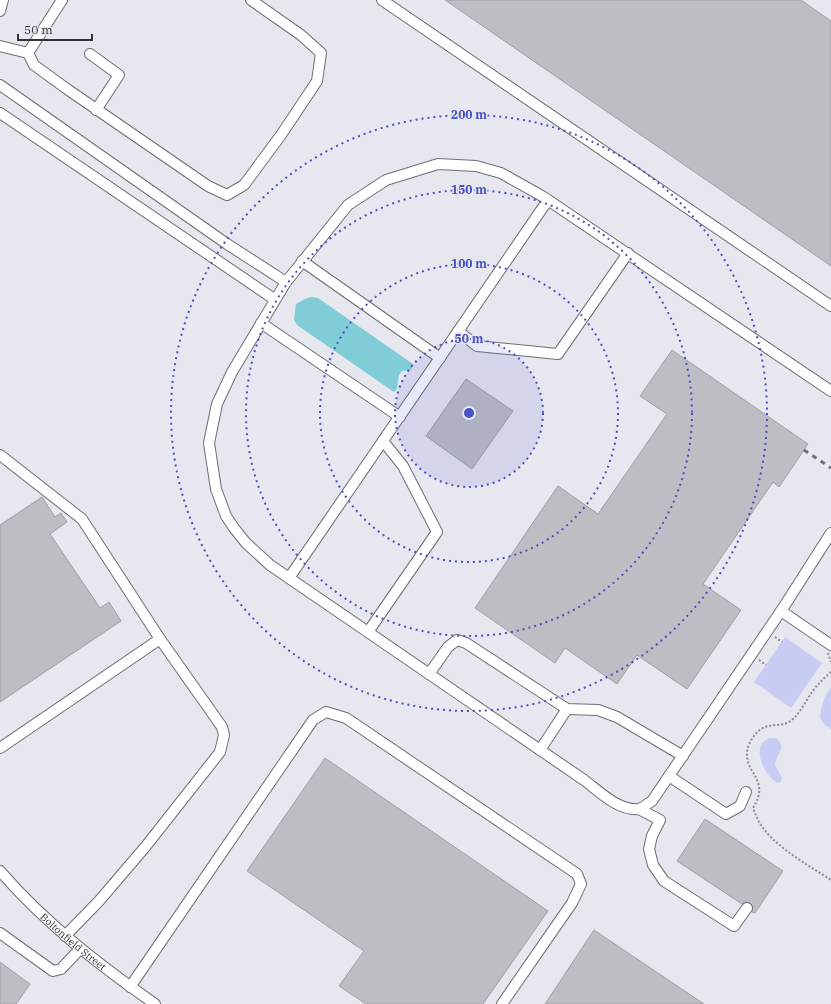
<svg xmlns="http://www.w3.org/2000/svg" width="831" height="1004" viewBox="0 0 831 1004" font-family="'IBM Plex Serif',serif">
	<rect width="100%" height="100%" fill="#e7e8ef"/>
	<!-- green -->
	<path fill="#c8ccf5" d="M785,637L822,663L791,708L754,682Z
		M831,687V729L825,725L820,718C821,706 824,697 831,687Z
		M770,738H776C788,748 776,754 775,765L782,778L781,782L778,783C764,776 749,745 770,738Z"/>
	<!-- water -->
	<path fill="#80cdd8" d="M311,297L318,298L413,364L411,370L402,371L399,375L397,389L394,392L391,390L297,325L294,320L296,304L305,299Z"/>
	<!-- building -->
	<path fill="#bdbdc4" stroke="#9f9fa5" d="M445,0H801L831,21V266Z
		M672,350L808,444L779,487L773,482L703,584L741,610L687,689L637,655L617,684L565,648L555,663L475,608L558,486L598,514L667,414L640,396Z
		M466,379L513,411L472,469L426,436Z
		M42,497L55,517L61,513L67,522L50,534L100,608L109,602L121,621L0,702V525Z
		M325,758L548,911L483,1004H366L339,986L364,951L247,871Z
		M705,819L783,871L755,913L752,912L753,906L750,903L745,902L742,904L677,861Z
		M594,930L704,1004H545Z
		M0,962L30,984L16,1004H0Z"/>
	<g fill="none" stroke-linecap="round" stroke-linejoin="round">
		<!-- minor casing -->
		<g stroke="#6d6e74" stroke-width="12">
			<g id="minor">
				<path d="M382,0L831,306"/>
				<path d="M0,11L3,0"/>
				<path d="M0,46L28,53L34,65L67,89L208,186L227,195L244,185L281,135L317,81L321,53L301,35L251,0"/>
				<path d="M28,53L62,0"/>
				<path d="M90,54L119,75L96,110"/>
				<path d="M0,85L227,244L286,282"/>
				<path d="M0,113L274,299"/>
				<path d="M302,261L440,358"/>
				<path d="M261,323L400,417"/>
				<path d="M458,331L477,346L558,354L628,253"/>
				<path d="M831,391L542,196L501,173L476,166L438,164L386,180L348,205L286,282L232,372L217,404L209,443L216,489L226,516L234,528L246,543L270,565L584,780C599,791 618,811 639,809C643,808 648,803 652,801L783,608L831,533"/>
				<path d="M0,455L82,519L160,639L0,748"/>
				<path d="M289,578L548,200"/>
				<path d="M781,611L831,645"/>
				<path d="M368,632L437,532L403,466L383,441"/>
				<path d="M429,674L448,647L457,640L466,643L567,709L598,710L617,717L683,756"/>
				<path d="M540,750L567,709"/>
				<path d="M669,776L726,814L740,806L746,792"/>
				<path d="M639,809L660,820L652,836L649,849L653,865L664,881L734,926L747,908"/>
				<path id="s1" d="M0,871C45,923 99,965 155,1004"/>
				<path d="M0,933L53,971L61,969L80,949"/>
				<path d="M65,936L99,901L146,846L220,752L224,735L222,727L160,639"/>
				<path d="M130,987L313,720L326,712L346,718L577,874L581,884L572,903L502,1004"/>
			</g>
		</g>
		<!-- path -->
		<path stroke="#8c8d91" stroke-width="2" stroke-dasharray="2 2" stroke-linecap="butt" d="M775,637L782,642
			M828,653L831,662
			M759,660L766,665
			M831,672C824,678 818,684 812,692C805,702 798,718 787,723C780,726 772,724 765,727C757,730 751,739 748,747C741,773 772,778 753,808C755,813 757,818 759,822C773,846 808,865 831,880"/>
		<!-- minor -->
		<use href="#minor" stroke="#fff" stroke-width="10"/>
		<!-- rail -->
		<path stroke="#6f7074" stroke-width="3" stroke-dasharray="5 5" stroke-linecap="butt" d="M804,450L831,468"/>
	</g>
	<!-- distance rings -->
	<circle cx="469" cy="413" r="74" fill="#4852c7" fill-opacity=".12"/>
	<g fill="none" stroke="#4852c7" stroke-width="2" stroke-dasharray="2 4">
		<circle cx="469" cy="413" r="74"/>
		<circle cx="469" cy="413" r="149"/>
		<circle cx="469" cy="413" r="223"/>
		<circle cx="469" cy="413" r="298"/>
	</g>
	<g text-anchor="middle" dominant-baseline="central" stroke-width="3" stroke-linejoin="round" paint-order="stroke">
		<!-- street labels -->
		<g font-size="10" fill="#323335" stroke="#e7e8ef">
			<text stroke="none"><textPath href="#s1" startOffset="102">Boltonfield Street</textPath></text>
		</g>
	</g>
	<circle cx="469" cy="413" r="6" fill="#4852c7" stroke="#e7e8ef" stroke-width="2"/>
	<g font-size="12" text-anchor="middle" font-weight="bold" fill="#4852c7" stroke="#e7e8ef" stroke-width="3" stroke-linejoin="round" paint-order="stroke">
		<text x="469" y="119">200 m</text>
		<text x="469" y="194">150 m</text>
		<text x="469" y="268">100 m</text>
		<text x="469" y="343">50 m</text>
	</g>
	<!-- scale -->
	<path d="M18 34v6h74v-6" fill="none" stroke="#323335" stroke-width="2"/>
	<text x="24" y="34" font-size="12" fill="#323335" stroke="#e7e8ef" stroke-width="3" paint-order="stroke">50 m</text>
</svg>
